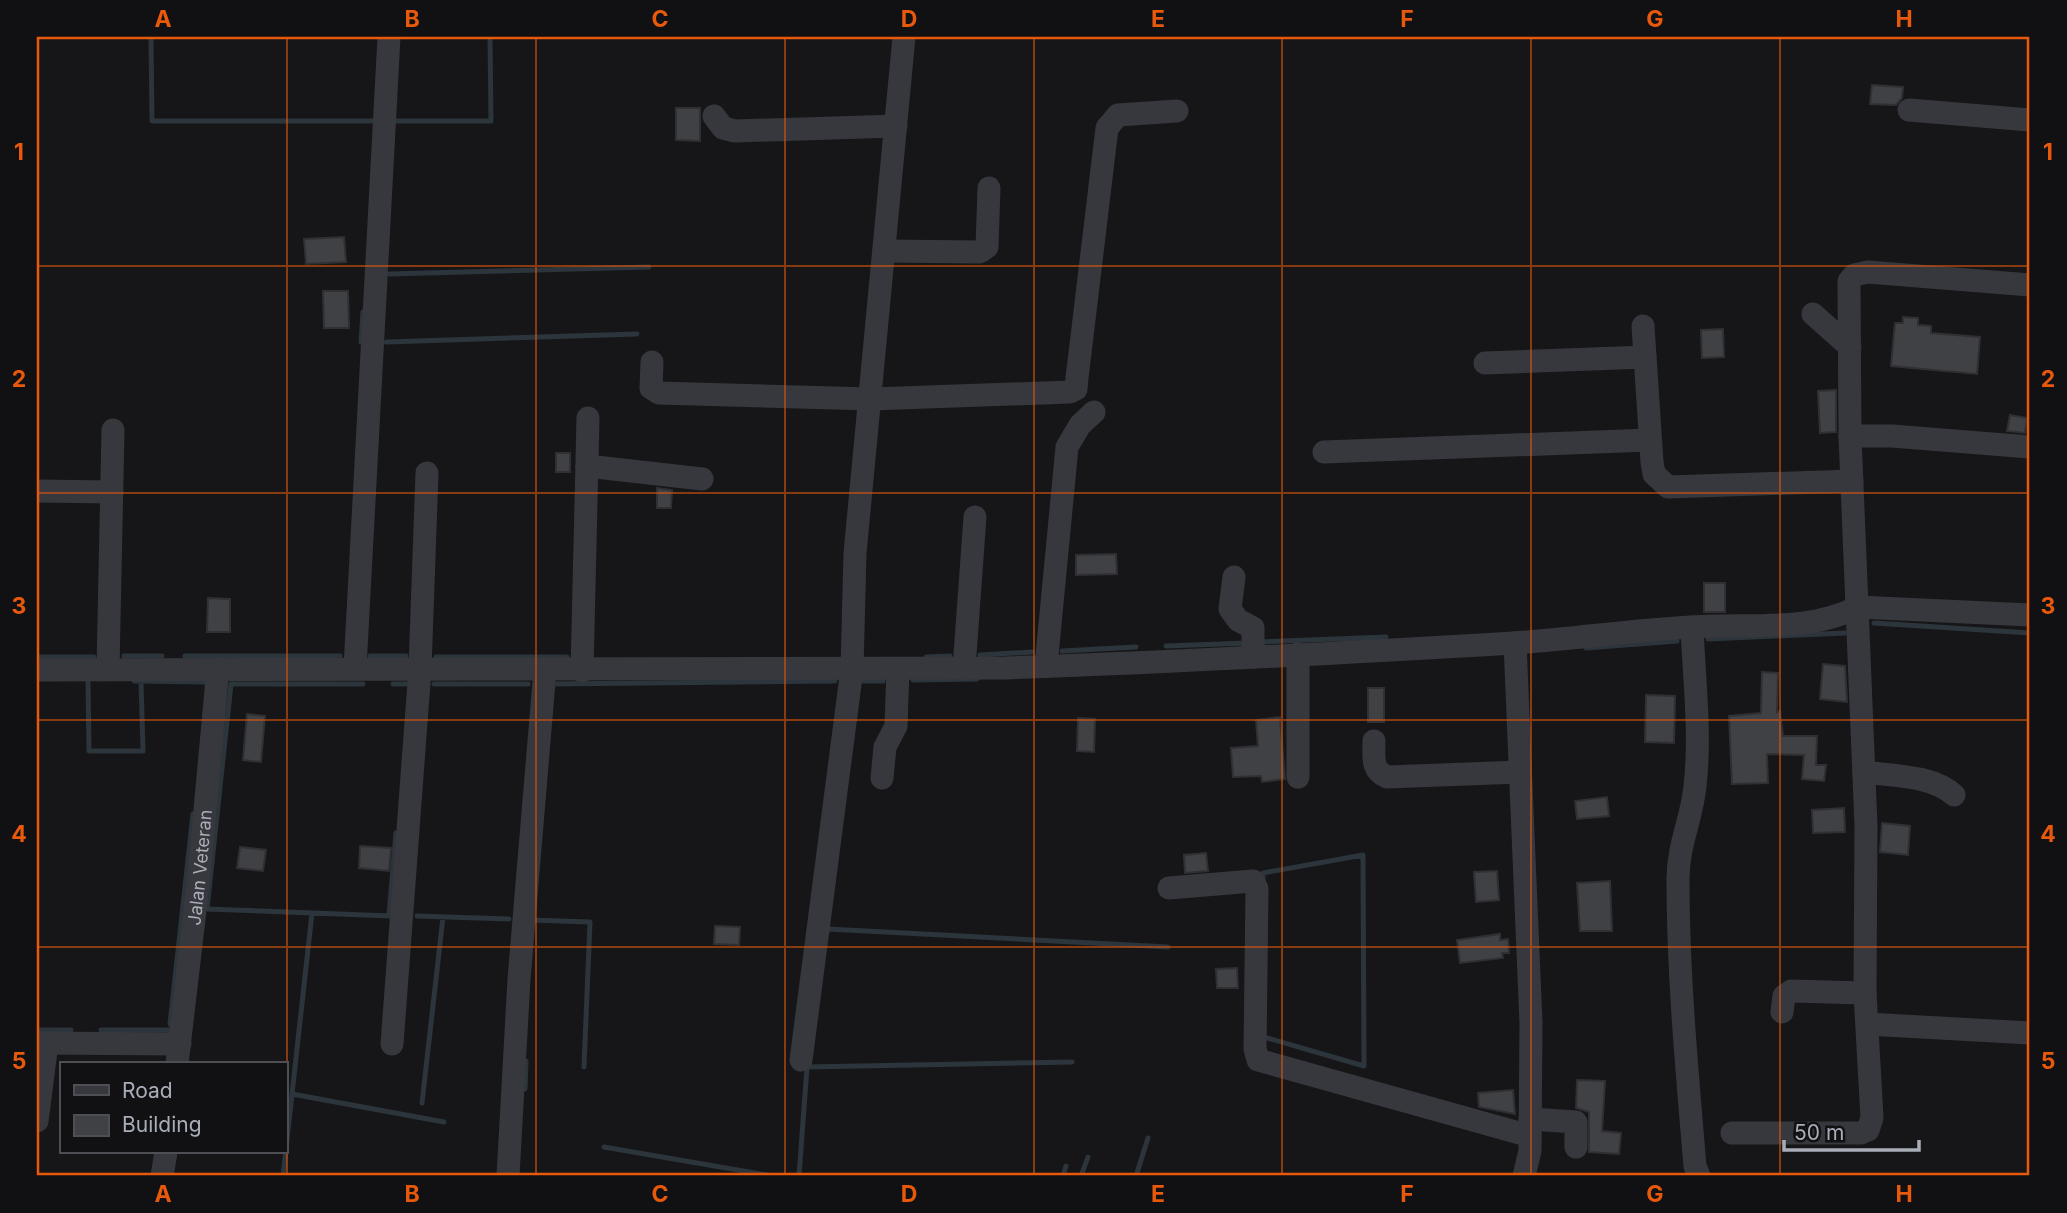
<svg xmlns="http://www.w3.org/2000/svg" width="2067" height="1213" viewBox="0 0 2067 1213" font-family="Inter,sans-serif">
	<rect width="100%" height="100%" fill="#161618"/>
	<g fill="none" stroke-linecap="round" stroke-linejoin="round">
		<!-- stream -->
		<path stroke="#2c353c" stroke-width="5" d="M151,37L152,121H378
			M392,121H491L490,37
			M389,274L649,267
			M361,342L363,312
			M386,342L637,334
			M1874,623L2030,633
			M1708,639L1845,633
			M1260,642L1386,637
			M1166,646L1247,643
			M1586,648L1677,641
			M1062,651L1136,647
			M980,655L1032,652
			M124,656H162
			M185,656H340
			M370,656H406
			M37,657H94
			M436,657H567
			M926,657L950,656
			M88,680L89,751H143L141,681
			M913,680L977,679
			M134,681L208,682L207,686
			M858,681H883
			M363,684H231L207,909L391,916
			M393,684H411
			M434,684H528
			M551,684L835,681
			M1263,882V873L1363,855L1364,1066L1264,1037
			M389,915L396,833
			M417,916L509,919
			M530,920L590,922L584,1067
			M827,932L828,929L1168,947
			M170,1024L193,814
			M37,1030H71
			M101,1030H170
			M525,1089L526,1061
			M292,1094L444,1122
			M422,1103L443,917
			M604,1147L773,1176
			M283,1176L312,913
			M799,1176L807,1067L1072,1062
			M1063,1176L1066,1166
			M1081,1176L1088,1157
			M1136,1176L1148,1138"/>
	</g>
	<!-- building -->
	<path fill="#404145" stroke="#303034" stroke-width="2" d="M1872,85L1903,87L1902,98L1896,105L1870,104Z
		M676,108H700V141L676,140Z
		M344,237L346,262L306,264L304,239Z
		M323,291H348L349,328H324Z
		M1903,317L1918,318V325L1931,326V333L1980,337L1977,374L1891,366L1895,323H1903Z
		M1723,329L1724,357L1702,358L1701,330Z
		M1836,390V432L1820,433L1818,391Z
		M2010,415L2027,418L2025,433L2007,431Z
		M556,453H570V472H556Z
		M657,488L672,490L671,508H657Z
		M1116,554L1117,574L1076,575V555Z
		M1704,583H1725V612H1704Z
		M208,598L230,599V632H207Z
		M1823,664L1845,666L1847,702L1820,699Z
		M1762,672L1778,673L1777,712L1780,711L1783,736H1817L1816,765H1826L1824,781L1802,779L1804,755L1767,754L1768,783L1732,784L1729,716L1761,713Z
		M1368,688H1384V722H1368Z
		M1646,695L1675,696L1674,743L1645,742Z
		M247,714L265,716L261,762L243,760Z
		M1280,717L1285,779L1262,782L1261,776L1233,777L1231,748L1258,746L1256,720Z
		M1078,718L1095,719L1094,752L1077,751Z
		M1607,797L1609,816L1577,819L1575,801Z
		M1844,808L1845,832L1813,833L1812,810Z
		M1882,823L1910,826L1908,855L1880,852Z
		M360,846L391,848L389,871L359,868Z
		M240,847L266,850L263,871L237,868Z
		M1206,853L1208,871L1185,873L1184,855Z
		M1497,871L1499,900L1476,902L1474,872Z
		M1610,881L1612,931H1580L1577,883Z
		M715,926L740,927L739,945L714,944Z
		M1500,934V940L1508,939L1509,953H1502L1503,958L1460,963L1457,940Z
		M1237,968L1238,988H1217L1216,969Z
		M1577,1080L1605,1081L1602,1131L1621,1133L1619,1154L1589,1152V1112L1576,1108Z
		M1513,1090L1515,1114L1479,1107L1478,1093Z"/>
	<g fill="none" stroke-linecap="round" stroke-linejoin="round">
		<!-- minor -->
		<g stroke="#37383d" stroke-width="23">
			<path d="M1909,110L2030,120"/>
			<path d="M714,116L723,128L735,131L896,126"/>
			<path d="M884,251L980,252L987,247L989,188"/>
			<path d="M1813,314L1850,347"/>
			<path d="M1643,326L1652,462L1654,474L1668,487L1852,481"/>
			<path d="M652,362L651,388L659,393L871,399L1070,392L1076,389L1077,378L1107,128L1118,115L1177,111"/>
			<path d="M1485,363L1645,357"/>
			<path d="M1850,436H1892L2030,447"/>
			<path d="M1324,452L1650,440"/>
			<path d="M587,466L702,479"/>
			<path d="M37,491L112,492"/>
			<path d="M1234,577L1230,609L1238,620L1253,628V657"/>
			<path d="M1692,627C1694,679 1701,734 1695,786C1692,819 1678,844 1678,879C1678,975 1687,1071 1695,1166L1699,1176"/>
			<path d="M1515,643L1531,1023L1530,1151L1524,1176"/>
			<path d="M1298,654V777"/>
			<path d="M1046,666L1067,447L1080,425L1094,412"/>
			<path d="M355,668L389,37"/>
			<path d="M964,668L975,517"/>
			<path d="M108,669L113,430"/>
			<path d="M37,670L1005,668C1175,662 1344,653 1513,643C1573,639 1632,630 1692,627C1748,623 1807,633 1858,607L2030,615"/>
			<path d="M582,671L588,418"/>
			<path d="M1374,741C1374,757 1371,770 1387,777L1520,772"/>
			<path d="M1864,772C1893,776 1932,775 1954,795"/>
			<path d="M882,778L885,747L896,726L898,669"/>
			<path d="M1169,888L1253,881L1257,889L1255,1049L1258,1060L1530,1136"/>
			<path d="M1782,1012L1784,996L1791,991L1865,993"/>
			<path d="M1867,1024L2030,1033"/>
			<path d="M37,1043L180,1044"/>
			<path d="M392,1044L420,669L427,473"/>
			<path d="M801,1060L852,669L855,553L904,37"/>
			<path id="s1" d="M177,1064L198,885L218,669"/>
			<path d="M1530,1119L1576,1122V1147"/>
			<path d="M37,1121L47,1043"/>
			<path d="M1732,1133H1861L1868,1130L1872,1118L1865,993L1866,826L1850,436L1849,281L1854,275L1868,272L2030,285"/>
			<path d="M162,1176L166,1152"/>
			<path d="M508,1176L519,979L545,670"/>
		</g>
	</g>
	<!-- grid -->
	<path fill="none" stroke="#e8590c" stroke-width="2" stroke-opacity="0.55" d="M287,37V1176M536,37V1176M785,37V1176M1034,37V1176M1282,37V1176M1531,37V1176M1780,37V1176M37,266H2030M37,493H2030M37,720H2030M37,947H2030"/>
	<g text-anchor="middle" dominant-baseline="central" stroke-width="6" stroke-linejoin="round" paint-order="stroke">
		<!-- street labels -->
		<g font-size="18" fill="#a8adb8" stroke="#111113">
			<text stroke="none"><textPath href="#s1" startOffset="198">Jalan Veteran</textPath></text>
		</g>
	</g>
	<!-- border -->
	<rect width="2067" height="1213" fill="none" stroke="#111113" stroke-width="77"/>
	<!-- legend -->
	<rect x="60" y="1062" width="228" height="91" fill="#111113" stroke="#4d4f55" stroke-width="2"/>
	<rect x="74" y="1085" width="35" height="10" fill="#37383d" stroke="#4d4f55" stroke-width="2"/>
	<text x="122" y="1098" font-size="21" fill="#a8adb8">Road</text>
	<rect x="74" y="1115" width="35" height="21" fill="#404145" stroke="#4d4f55" stroke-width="2"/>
	<text x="122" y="1132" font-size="21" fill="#a8adb8">Building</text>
	<!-- scale -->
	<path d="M1784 1140v10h135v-10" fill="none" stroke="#a8adb8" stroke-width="3.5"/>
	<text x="1794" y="1140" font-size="21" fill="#a8adb8" stroke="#111113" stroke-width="5" paint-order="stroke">50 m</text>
	<rect x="38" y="38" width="1990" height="1136" fill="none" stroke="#e8590c" stroke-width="2.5"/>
	<g font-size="23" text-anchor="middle" font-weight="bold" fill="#e8590c">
		<text x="163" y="27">A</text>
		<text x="412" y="27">B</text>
		<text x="660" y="27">C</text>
		<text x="909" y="27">D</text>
		<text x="1158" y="27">E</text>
		<text x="1407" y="27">F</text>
		<text x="1655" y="27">G</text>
		<text x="1904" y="27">H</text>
		<text x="19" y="160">1</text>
		<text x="2048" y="160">1</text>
		<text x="19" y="387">2</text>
		<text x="2048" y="387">2</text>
		<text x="19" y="614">3</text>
		<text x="2048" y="614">3</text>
		<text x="19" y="842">4</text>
		<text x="2048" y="842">4</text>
		<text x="19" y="1069">5</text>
		<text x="2048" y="1069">5</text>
		<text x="163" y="1202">A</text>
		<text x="412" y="1202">B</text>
		<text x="660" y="1202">C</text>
		<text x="909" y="1202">D</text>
		<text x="1158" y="1202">E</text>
		<text x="1407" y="1202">F</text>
		<text x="1655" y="1202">G</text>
		<text x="1904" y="1202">H</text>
	</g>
</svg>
